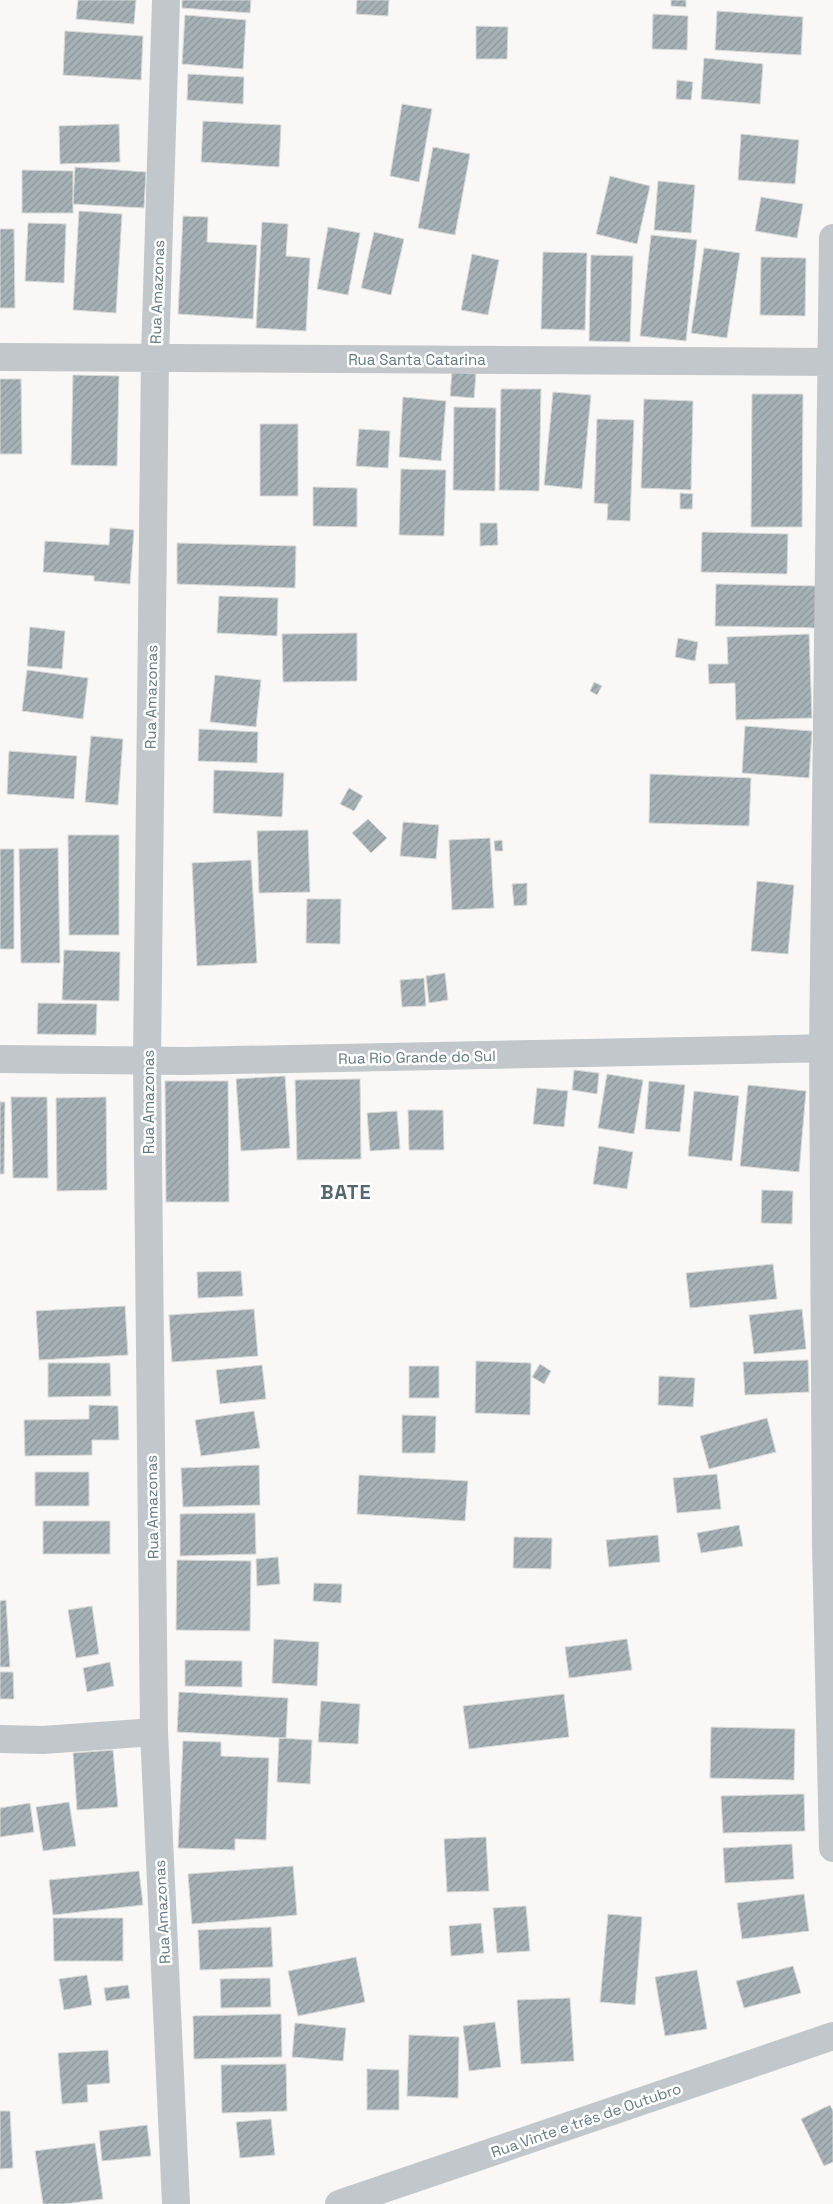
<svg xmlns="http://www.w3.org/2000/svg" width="833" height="2204" viewBox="0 0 833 2204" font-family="'Space Grotesk',sans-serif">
	<defs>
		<pattern id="building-hatch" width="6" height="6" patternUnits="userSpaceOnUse" patternTransform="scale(1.25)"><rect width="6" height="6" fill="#a6b2b6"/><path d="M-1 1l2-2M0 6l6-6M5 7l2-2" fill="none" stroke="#8b9699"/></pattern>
	</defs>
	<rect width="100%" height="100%" fill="#f9f8f6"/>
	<!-- building -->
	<path fill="url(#building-hatch)" stroke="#dadad8" d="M78,0H136L134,24L76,19Z
		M182,0H251L250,13L182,8Z
		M357,0H389L388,16L356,14Z
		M671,0H686V7L671,6Z
		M717,11L803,17L801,55L715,50Z
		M653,14L688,16L687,50L652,49Z
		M185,15L246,20L243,69L182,64Z
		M476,26L508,27L507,59H476Z
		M65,31L143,36L141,80L63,75Z
		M704,58L763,64L760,104L701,99Z
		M188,74L244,77L243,104L187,100Z
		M677,80L693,82L691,100L676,99Z
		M402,104L432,109L419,182L390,176Z
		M203,121L281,125L279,167L201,162Z
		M119,124L120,162L60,164L59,126Z
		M741,134L799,140L795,184L738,180Z
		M433,147L470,154L455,235L418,228Z
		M75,167L146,172L144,208L73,204Z
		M22,170L73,171V213H22Z
		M610,176L650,186L637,244L596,234Z
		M658,181L695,185L691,233L654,230Z
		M761,197L803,204L797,238L755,231Z
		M79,211L122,214L116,313L73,310Z
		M183,216L208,217L207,242L257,245L253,319L178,314Z
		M262,222L288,224L286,256L310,258L306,331L256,328Z
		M28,223L66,224L64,283L25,281Z
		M328,227L360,233L348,295L317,289Z
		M0,229H14L15,308H0Z
		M374,232L404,239L391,295L361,288Z
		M651,235L697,240L686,341L640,336Z
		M704,248L740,253L727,338L691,333Z
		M543,252L587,253L585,330L541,329Z
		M472,254L499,260L488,315L461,310Z
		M591,255L633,256L630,342L589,341Z
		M761,257L806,258L805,316L760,315Z
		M452,372L476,374L474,398L450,396Z
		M73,375L119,376L117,466L71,465Z
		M0,379H21L22,454H0Z
		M501,389H541L539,491L499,490Z
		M553,392L591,395L582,489L544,485Z
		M752,394H803L802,527H751Z
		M403,397L446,401L441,461L399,457Z
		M644,399L693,401L691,490L641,488Z
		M454,407L496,408L495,491L453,490Z
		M597,419L634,420L630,521L607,520L608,504L594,503Z
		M260,424H298V496H260Z
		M359,429L390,431L388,468L356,466Z
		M401,469L446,470L444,536L399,535Z
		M313,487L357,488V527L313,526Z
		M680,493L693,494L692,509H680Z
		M480,523H497L498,545L480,546Z
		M110,528L134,530L130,584L94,581V576L43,572L45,541L109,545Z
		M702,532L788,534L787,574L701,572Z
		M177,543L296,546L295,588L177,584Z
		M716,584L819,586V628L715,626Z
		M219,596L278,598L277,636L217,633Z
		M30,627L65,631L62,669L27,666Z
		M357,633V681L283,682L282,634Z
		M809,634L812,718L736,720L735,683L709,684L708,664H728L727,637Z
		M678,638L698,642L695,661L675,657Z
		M27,670L88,678L83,719L22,711Z
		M215,675L261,680L256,727L210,722Z
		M594,682L602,686L597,695L590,691Z
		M745,726L812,731L809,778L742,773Z
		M199,729L258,732L257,763L198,761Z
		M91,736L123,739L118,805L85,802Z
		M9,751L77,756L74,799L7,794Z
		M214,770L284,773L282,817L213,813Z
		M650,774L751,778L749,826L649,823Z
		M349,788L363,796L354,811L340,804Z
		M368,819L387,838L371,853L352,833Z
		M403,822L439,825L436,859L400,856Z
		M308,830L310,892L259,893L257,831Z
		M68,835H119V935H69Z
		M490,838L494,908L452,910L449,840Z
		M502,840L503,851H495L494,841Z
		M58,848L60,963H21L19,849Z
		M0,849H14V949H0Z
		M251,860L257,963L197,966L192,863Z
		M757,881L794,885L788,954L751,951Z
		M527,883V905L514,906L512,884Z
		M307,899H341L340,944L306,943Z
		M64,950L120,952L119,1001L62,1000Z
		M445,973L448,1000L429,1003L426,976Z
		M424,978L426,1006L402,1007L400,980Z
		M38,1003L97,1004L96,1035L37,1034Z
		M574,1070L599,1073L597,1094L572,1090Z
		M607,1074L643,1080L634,1134L598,1128Z
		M285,1076L290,1148L241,1151L236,1079Z
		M360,1079L361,1159L297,1160L295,1080Z
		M165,1081H228L229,1202H166Z
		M649,1081L685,1085L680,1132L645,1129Z
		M748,1085L806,1091L799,1172L740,1166Z
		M537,1088L568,1091L564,1127L533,1124Z
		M694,1091L739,1096L732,1161L688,1156Z
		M11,1097H47L48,1178H13Z
		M106,1097L107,1190L57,1191L56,1098Z
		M0,1102H5L4,1174H0Z
		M408,1110H443L444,1150H409Z
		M397,1111L400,1149L370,1151L367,1113Z
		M599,1146L633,1152L627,1189L593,1184Z
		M762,1190L793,1191L792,1224L761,1223Z
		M773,1264L777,1299L690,1308L686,1273Z
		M241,1271L243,1296L198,1298L197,1272Z
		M125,1306L128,1355L39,1360L36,1311Z
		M254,1309L258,1356L172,1362L169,1315Z
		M802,1309L806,1349L754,1354L749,1315Z
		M808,1360L809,1392L745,1395L743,1362Z
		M476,1361L531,1363L530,1415L475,1413Z
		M48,1363H110L111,1396L48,1397Z
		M540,1364L551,1371L544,1384L532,1377Z
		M262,1365L266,1399L220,1404L216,1370Z
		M409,1366H439V1398H409Z
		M659,1376L695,1378L693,1407L658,1405Z
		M89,1405L118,1406L119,1440H92V1455L25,1456L24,1420L89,1419Z
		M254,1411L260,1448L201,1456L195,1420Z
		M402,1415L436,1416L435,1453H402Z
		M767,1418L776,1452L709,1469L700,1436Z
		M259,1465L260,1505L183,1507L181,1468Z
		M35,1472H89V1506H35Z
		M717,1474L721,1509L677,1513L673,1478Z
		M359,1475L468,1481L465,1521L357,1514Z
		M255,1513L256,1554L180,1556V1514Z
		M43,1521H110V1554H43Z
		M739,1525L743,1546L701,1553L697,1533Z
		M658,1535L660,1562L609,1567L606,1540Z
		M514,1537L552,1538L551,1569L513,1568Z
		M278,1557L280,1584L257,1586L256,1559Z
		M177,1560L251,1561L250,1631L176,1630Z
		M314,1583L342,1584L341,1603L313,1601Z
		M6,1600L10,1667H0V1601Z
		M92,1606L99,1654L76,1658L68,1610Z
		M274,1639L319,1642L317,1686L272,1683Z
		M627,1639L632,1670L569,1678L565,1647Z
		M185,1660L242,1661V1687L185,1686Z
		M110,1662L114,1686L87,1692L83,1668Z
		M0,1672H13L14,1699H0Z
		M179,1692L288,1698L286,1738L177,1732Z
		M564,1694L569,1737L469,1749L463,1706Z
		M321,1701L360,1704L358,1744L318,1742Z
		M711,1727L795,1729L794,1780L710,1778Z
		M279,1738L312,1740L310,1784L277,1782Z
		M183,1741L221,1742V1756L269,1758L266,1840L235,1839V1850L178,1848Z
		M113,1750L118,1807L77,1810L73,1753Z
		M804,1794L805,1831L723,1833L721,1796Z
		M69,1802L76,1846L43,1851L36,1807Z
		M30,1803L34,1832L0,1837V1808Z
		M486,1837L489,1891L447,1892L444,1839Z
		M792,1844L794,1879L725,1883L723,1848Z
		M293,1866L297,1915L192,1924L188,1874Z
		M139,1871L143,1905L53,1915L49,1880Z
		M804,1894L809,1931L742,1939L737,1903Z
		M526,1906L530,1951L497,1953L493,1908Z
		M608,1914L642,1917L635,2005L600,2002Z
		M53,1918H123V1961H54Z
		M481,1923L484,1953L451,1956L449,1926Z
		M271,1927L273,1967L200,1970L198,1930Z
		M356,1957L365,2002L298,2016L288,1971Z
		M793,1966L801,1993L744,2008L736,1981Z
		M697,1970L707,2029L665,2036L655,1977Z
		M87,1975L92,2005L64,2010L59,1979Z
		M270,1978L271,2007L221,2008L220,1979Z
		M128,1985L130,1998L106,2001L104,1988Z
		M570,1998L574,2061L521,2064L517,2000Z
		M281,2014L282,2057L194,2059L193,2016Z
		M495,2022L501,2067L469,2071L463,2026Z
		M295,2023L346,2028L343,2061L292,2057Z
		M409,2035L459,2037L458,2098L407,2096Z
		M108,2050L110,2083L87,2085L88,2102L62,2104L58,2053Z
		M286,2064L287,2111L222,2113L221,2065Z
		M367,2069L399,2070V2110H367Z
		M830,2105L833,2111V2162L824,2166L801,2119Z
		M0,2111H10L13,2168L0,2169Z
		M271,2119L275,2155L240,2158L236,2122Z
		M147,2125L151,2156L102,2161L99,2131Z
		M95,2143L103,2199L64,2204H43L35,2151Z"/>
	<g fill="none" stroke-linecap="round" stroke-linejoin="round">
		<!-- minor -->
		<path stroke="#c1c7ca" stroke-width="28" d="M166,0L155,357L147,1061L154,1732L176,2204
			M833,238L823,1048L826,1544L833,1848
			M0,357L833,362
			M0,1059L186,1061L833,1048
			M0,1739L43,1740L154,1732"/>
		<!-- tertiary -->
		<path stroke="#c1c7ca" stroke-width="28" d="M339,2204L833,2036"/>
	</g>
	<g text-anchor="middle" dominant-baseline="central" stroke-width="5" stroke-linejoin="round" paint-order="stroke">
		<!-- street labels -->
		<g font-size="15" fill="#637982" stroke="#fff">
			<text transform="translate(157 292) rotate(-88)">Rua Amazonas</text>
			<text x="417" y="359">Rua Santa Catarina</text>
			<text transform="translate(151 697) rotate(-89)">Rua Amazonas</text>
			<text transform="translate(417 1057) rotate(-1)">Rua Rio Grande do Sul</text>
			<text transform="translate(148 1102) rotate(-90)">Rua Amazonas</text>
			<text transform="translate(152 1507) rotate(-91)">Rua Amazonas</text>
			<text transform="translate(162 1912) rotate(-93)">Rua Amazonas</text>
			<text transform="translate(586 2120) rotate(-19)">Rua Vinte e três de Outubro</text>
		</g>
		<!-- district labels -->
		<g font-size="20" font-weight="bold" letter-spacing="1" fill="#55666d" stroke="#fff">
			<text x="346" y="1192">BATE</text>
		</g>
	</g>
</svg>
